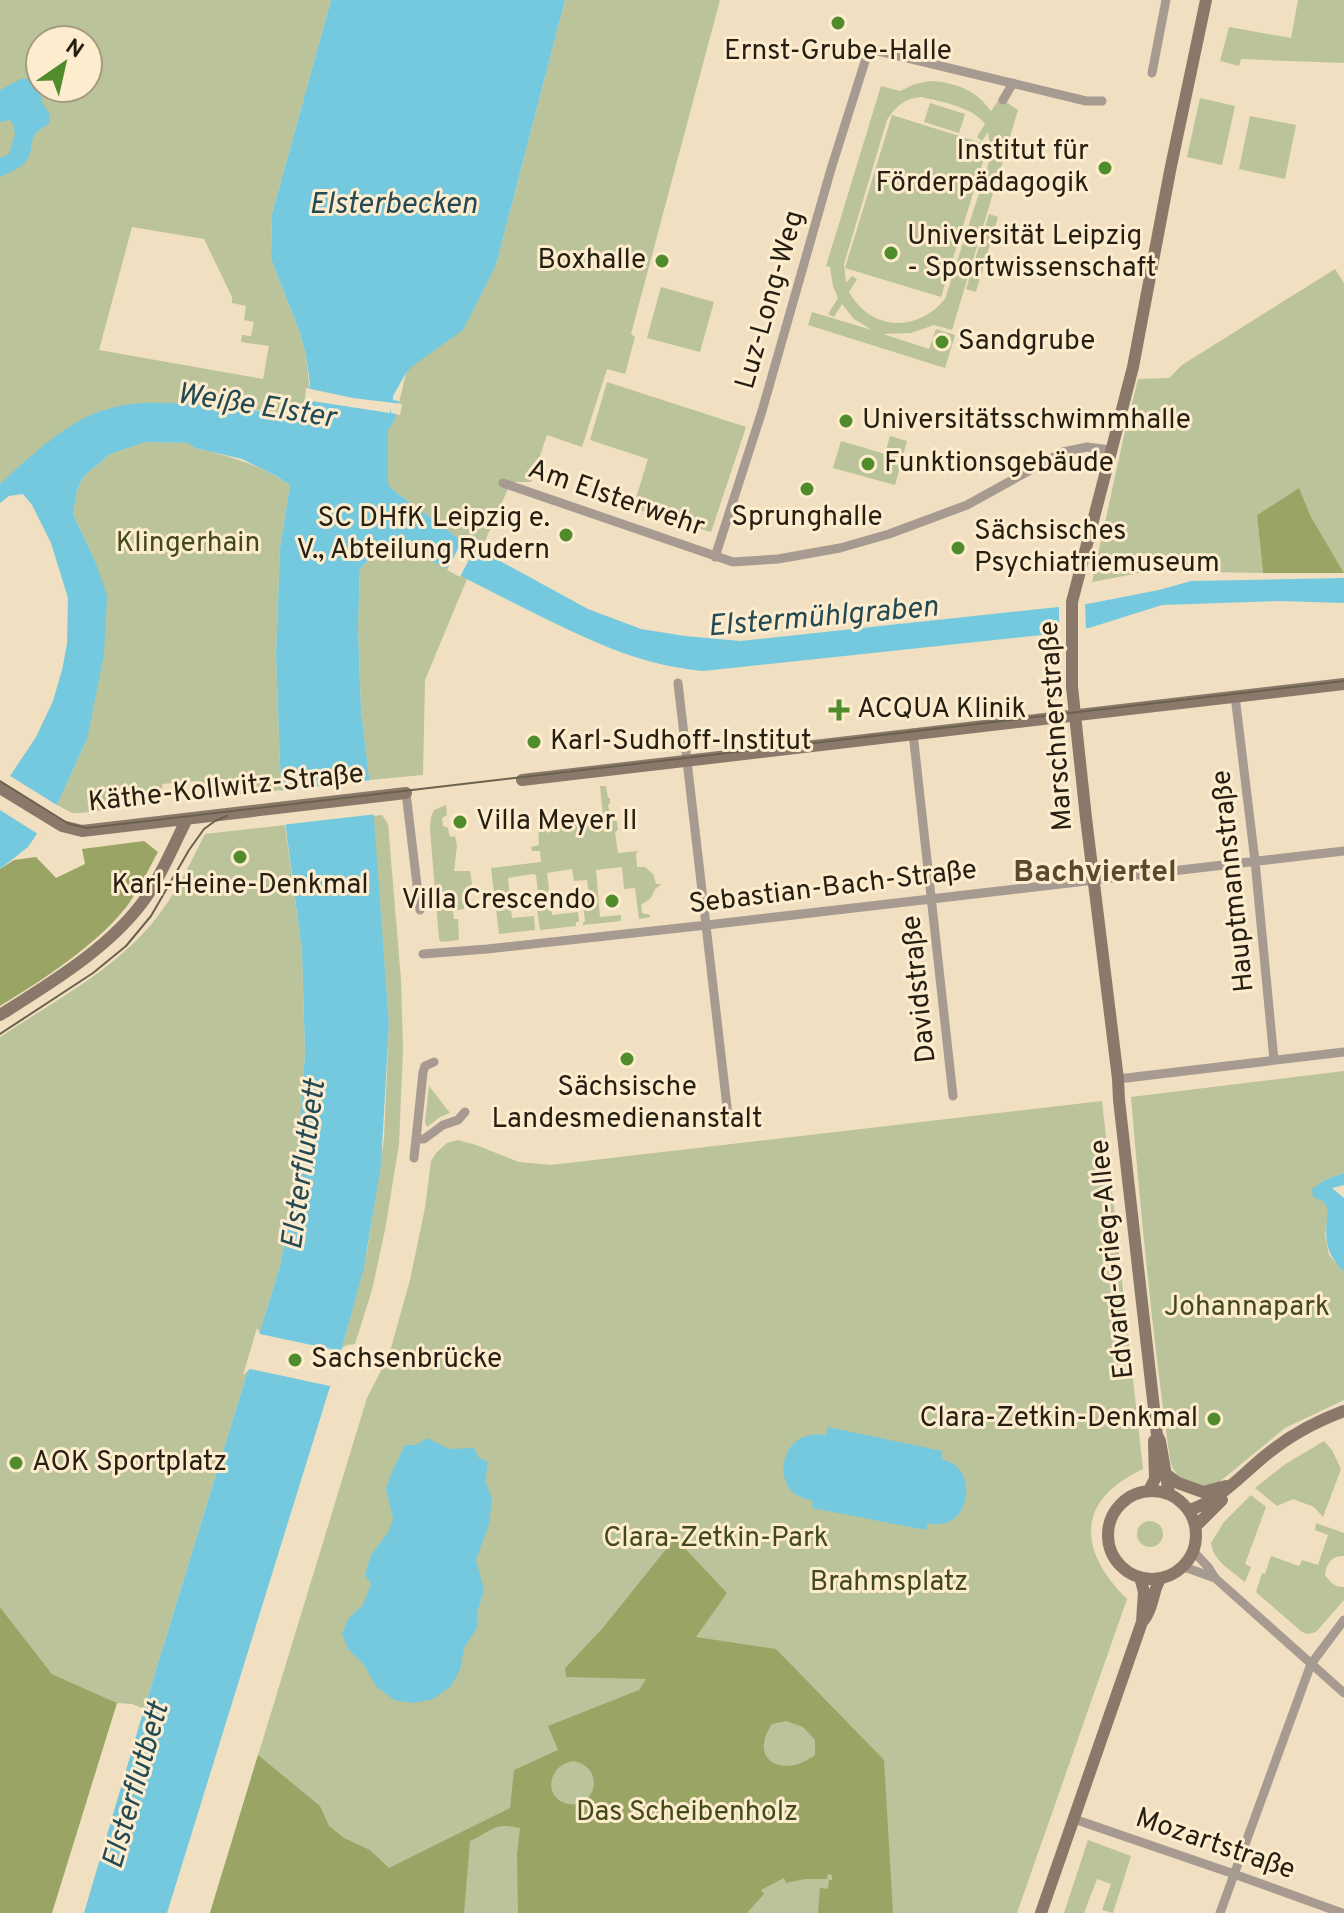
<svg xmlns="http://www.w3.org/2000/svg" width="1344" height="1913" viewBox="0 0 1344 1913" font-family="Overpass,sans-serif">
	<rect width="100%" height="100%" fill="#f0dfc0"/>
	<!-- green -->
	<path fill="#bbc39b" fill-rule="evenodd" d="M0,0H331L272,214L271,259L300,333L306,356L310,392L307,412L305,414L211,406L209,402L204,401L202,405L152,403L62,432L0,484ZM40,40H88V88H40ZM132,227L204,239L232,297V303L246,306L244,320L254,322L251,336L242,335L241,342L269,346L263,379L99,350Z
		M565,0H720L631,334L635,337L625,374L607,369L582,447L547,435L531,482H511L481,550L458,538L393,490L388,484V429L395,420L406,373L496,265Z
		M1298,0H1344V63L1241,59L1239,66L1220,61L1229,27L1291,38Z
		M930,81C955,82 976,90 991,111L1000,98L1018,110L952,330L934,325L911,333L883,334L929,349L936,329L955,335L945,368L808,325L812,312L872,330L854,319L842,304L834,317L828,314L838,298L833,286L830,267L826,266L881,86L900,91L915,84ZM921,97C940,101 975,108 985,124L977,137L982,141L988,132L990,144V159L945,299C917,333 871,331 849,292L857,279L852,276L846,283L844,264L887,120C895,107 905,98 921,97Z
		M1200,98L1235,106L1222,165L1187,157Z
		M930,103L965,114L959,133L924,122Z
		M892,115L988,145L941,297L845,268Z
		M1250,116L1296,125L1285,179L1239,169Z
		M989,214L998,217L976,292L966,289Z
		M1335,269L1344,283V573L1310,515L1298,489L1257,515L1263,573L1150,571L1092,582L1125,431L1138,379L1169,378L1182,365Z
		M661,287L714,302L700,352L647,338Z
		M607,382L746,427L711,532L633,508L648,459L590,440Z
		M890,436L907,441L895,485L833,468L841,441L885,454Z
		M146,442L189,443L195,448C229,456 261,465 290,485L280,548L276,655L281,790L201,799L197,781L162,784L163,803L80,813H72L57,805L87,739L96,563L73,514L77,490L84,476L110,454Z
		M393,546L408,549L467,579L425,680L423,775L369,780L361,710L358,627L360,569L381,548Z
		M600,786H606L608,798H610V803L608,805L612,821H617L618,830L615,832L618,853L638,851L636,854L637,867H645L653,874L656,884H662L655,889L651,898L641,905L642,913L650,915V917L639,919L635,888L624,889L622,867L596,870L600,917L621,915V921L583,925V923L585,921L582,895L589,894L587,880L574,881L572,869L547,873L552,915L578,912L579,922H576V926L540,930L536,902L539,901L536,875L532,874L508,878L512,918L534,916L535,930L499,934L491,868L541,862L540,851H532L531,847L539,845L538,824L551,823V818H556L557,816L568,814L569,819L603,815Z
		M446,805L447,815L442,818L443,826L448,828L450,837L455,836L457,846L454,871H470L472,884L464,894V909L453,911L454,919H458L459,940L441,942L439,939L430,829L431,817L434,810Z
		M382,815L388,824L401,980L403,1049L399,1144L385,1230L372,1290L355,1344L347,1345L342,1348L367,1252L384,1139L389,1024L373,816Z
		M285,825L302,952L305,1053L296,1181L280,1266L144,1709L132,1704L117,1703L52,1674L0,1607V1037C57,999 123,966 163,909C180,886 192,859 205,834Z
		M1344,1071V1173L1325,1180L1323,1201L1329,1209L1325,1235L1329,1255L1344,1272V1400L1285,1428L1218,1483C1199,1492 1174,1481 1170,1460C1153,1339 1141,1218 1131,1097Z
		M429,1086L450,1113L440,1117L427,1127L425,1122Z
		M1102,1101L1143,1469C1075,1501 1078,1550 1127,1599L1017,1913H210L367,1398L389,1355L410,1280L425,1208L431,1161L436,1153L447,1143L458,1140L476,1145L519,1162L551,1165Z
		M1324,1441L1332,1450L1341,1469L1323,1517L1314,1507L1293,1499L1277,1506L1255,1488L1284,1465Z
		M1251,1495L1266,1507L1245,1564L1251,1567L1245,1582C1232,1571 1213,1561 1211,1543L1224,1522Z
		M1137 1534a13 13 0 1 1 26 0a13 13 0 1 1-26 0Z
		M1316,1523L1344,1533V1556C1332,1555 1326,1564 1325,1575C1330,1581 1334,1588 1344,1587V1600L1316,1632L1308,1634L1302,1632L1256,1592L1262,1573L1265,1574L1271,1556L1299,1566L1302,1560L1318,1565L1328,1535L1315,1530Z
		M1088,1840L1131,1856L1113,1913L1102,1910L1111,1884L1097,1879L1084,1913H1064Z"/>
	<!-- forest -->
	<path fill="#9aa565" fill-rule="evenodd" d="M1299,488L1310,515L1344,573H1263L1257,515Z
		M144,841L158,852C148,870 139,890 127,906C98,944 41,981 0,1006V869L14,860L36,857L56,878L85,864L82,849Z
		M675,1538L727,1593L696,1637L776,1649L884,1760L893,1913H818L820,1888L828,1889L829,1880H832V1875L828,1874L827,1879H805L786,1883L784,1878L761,1890L764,1894L747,1913H518L517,1855L520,1828C493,1822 493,1831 470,1841L464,1913H210L258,1755L320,1806L329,1826L344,1838L370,1850L389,1868L510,1808L514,1770L558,1750L548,1726L639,1690L646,1679L566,1677L565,1668L602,1629ZM786,1721L803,1727L815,1740V1755C784,1779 747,1761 772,1724ZM574,1761C606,1768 596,1809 568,1804C542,1798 548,1764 574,1761Z
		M0,1607L52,1674L117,1703L52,1913H0Z"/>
	<!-- water -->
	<path fill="#74c9de" d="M331,0H565L496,265L463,330L414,365L406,373L393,396V400L399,401L395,420L388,430V484L393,490L458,538L588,609L641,629L685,636L740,641L1087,604L1159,590L1191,581L1344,578V603L1279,601L1162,605L1089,628L1052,634L703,671C642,665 600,645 546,619C499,596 454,572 408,549C381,543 378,551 360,569L358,627L361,710L374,819L389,1024L381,1165L364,1267L342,1348L167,1913H84L144,1709L280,1266L296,1181L305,1053L302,952L281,790L276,655L280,548L290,485L276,476L242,459L195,448L188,443L146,442L110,454L84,476L77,490L73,514L96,563L107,596L104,655L87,739L57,805L28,847L0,869V791L36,737L53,701L62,670L67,644L68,598L51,543L32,505L23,494L9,496L0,503V484C28,458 71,418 108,409C138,400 171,403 202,405L204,401L209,402L212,406L302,415L307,412L310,383L306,356L300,333L271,259L272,214Z
		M30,78L35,80L38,84L42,102L49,113L50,122C45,128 39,129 35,134C31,140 32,147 30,153C27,166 11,172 0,177V158L9,154L15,134L13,124L9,120L0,122V90L21,79Z
		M1344,1173V1185L1332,1188L1344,1198V1272C1323,1250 1325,1237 1328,1209L1323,1201L1313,1197L1312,1189L1325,1180Z
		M828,1427L942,1451L941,1459C948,1461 954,1463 958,1468C974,1485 966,1522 940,1524C936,1525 932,1524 928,1523L926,1530L812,1508L813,1501C807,1499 801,1498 795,1494C777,1480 781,1449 801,1438C809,1434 817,1434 826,1435Z
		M427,1438L449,1449L474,1448L478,1457L488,1462L485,1481L492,1499L489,1524L476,1560L484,1590L477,1613V1628L464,1648L460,1670L451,1686L433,1699L413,1703L394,1700L376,1686L364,1665L348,1649L342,1634L348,1619L363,1605L371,1584L365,1575L371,1555L389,1531L393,1518L386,1489L391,1474L405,1445H416Z"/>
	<!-- pier -->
	<path fill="#f0dfc0" d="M306,388L353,398L402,404L400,415L391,413V407L390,413L305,400Z
		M463,539L476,546L460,577L447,570Z
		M1085,602L1086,631L1059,635V604Z
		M7,774L60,807L41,836L0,810V784Z
		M373,780L377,814L281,825L277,791Z
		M257,1328L260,1334L340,1351L347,1345L333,1392L330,1386L250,1369L243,1375Z"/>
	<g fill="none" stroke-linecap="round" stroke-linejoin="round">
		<!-- street -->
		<path stroke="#a79b91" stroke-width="9" d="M1152,73L1166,0
			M1003,100L1013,83
			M503,483L733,562L778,559L840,548L889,534L967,505L1063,452L1087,447L1111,450
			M715,557L762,411L831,169L867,55L874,50L1086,101H1102
			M678,683L729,1124
			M1235,696L1255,861L1274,1060
			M913,733L953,1096
			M406,793L420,910
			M423,954L487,949L707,925L1344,851
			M1118,1079L1344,1052
			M417,1139H424L443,1125L458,1120L465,1112
			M414,1158L423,1072L425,1066L434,1062
			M1193,1551L1208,1567L1215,1578L1344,1693
			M1181,1568H1187L1215,1578
			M1074,1819L1234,1874L1342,1913
			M1220,1913L1311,1664L1344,1620"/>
		<!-- secondary -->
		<path stroke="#8a796a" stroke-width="12" d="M522,780L1344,684
			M0,788L62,826L82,831L406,793
			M0,1015C51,983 114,945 147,896C163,872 174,844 187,819
			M1166,1474L1178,1483L1203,1492L1226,1486
			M1149,1490L1155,1479L1154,1441
			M1108 1535a44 44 0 1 1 88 0a44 44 0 1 1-88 0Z
			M1169,1493L1160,1441L1157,1435L1119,1100L1118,1079L1086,818L1072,687V602L1133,367L1170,171L1206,0
			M1189,1510C1221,1500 1241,1475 1266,1455C1289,1436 1317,1421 1344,1411
			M1196,1526L1222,1500
			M1144,1620C1155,1605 1152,1590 1161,1578
			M1041,1913L1142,1622L1144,1592L1140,1577"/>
		<!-- tram -->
		<path stroke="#6b614f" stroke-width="2" d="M0,781L69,824L87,828L1344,681
			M0,1034L93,973L126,946L151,916L189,850L204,829L215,821L227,816"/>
	</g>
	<!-- markers -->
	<g fill="#508c2b" stroke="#fdeccd" stroke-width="3">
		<circle cx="838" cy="23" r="8"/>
		<circle cx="1105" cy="168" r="8"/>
		<circle cx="891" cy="253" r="8"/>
		<circle cx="662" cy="261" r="8"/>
		<circle cx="942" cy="342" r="8"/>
		<circle cx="846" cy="421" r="8"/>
		<circle cx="868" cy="464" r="8"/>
		<circle cx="807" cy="489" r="8"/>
		<circle cx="566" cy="535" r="8"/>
		<circle cx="958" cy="548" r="8"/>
		<path d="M835 698h8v8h8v8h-8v8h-8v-8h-8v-8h8z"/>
		<circle cx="534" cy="742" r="8"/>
		<circle cx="460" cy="822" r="8"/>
		<circle cx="240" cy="857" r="8"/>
		<circle cx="612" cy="901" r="8"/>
		<circle cx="627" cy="1059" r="8"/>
		<circle cx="295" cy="1360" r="8"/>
		<circle cx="1214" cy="1419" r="8"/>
		<circle cx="16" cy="1463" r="8"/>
	</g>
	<g text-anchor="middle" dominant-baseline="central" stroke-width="6" stroke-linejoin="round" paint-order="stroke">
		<!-- poi labels -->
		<g font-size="28" fill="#262014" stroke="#fdeccd" text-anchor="start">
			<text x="838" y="52" text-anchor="middle">Ernst-Grube-Halle</text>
			<text x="1089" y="152" text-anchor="end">Institut für<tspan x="1089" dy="32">Förderpädagogik</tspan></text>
			<text x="907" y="237">Universität Leipzig<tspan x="907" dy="32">- Sportwissenschaft</tspan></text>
			<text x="646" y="261" text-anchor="end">Boxhalle</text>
			<text x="958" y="342">Sandgrube</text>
			<text x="862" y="421">Universitätsschwimmhalle</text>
			<text x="884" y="464">Funktionsgebäude</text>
			<text x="807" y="518" text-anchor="middle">Sprunghalle</text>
			<text x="550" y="519" text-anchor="end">SC DHfK Leipzig e.<tspan x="550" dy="32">V., Abteilung Rudern</tspan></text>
			<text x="974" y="532">Sächsisches<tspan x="974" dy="32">Psychiatriemuseum</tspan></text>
			<text x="857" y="710">ACQUA Klinik</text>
			<text x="550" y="742">Karl-Sudhoff-Institut</text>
			<text x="476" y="822">Villa Meyer II</text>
			<text x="240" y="886" text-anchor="middle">Karl-Heine-Denkmal</text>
			<text x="596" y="901" text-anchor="end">Villa Crescendo</text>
			<text x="627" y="1088" text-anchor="middle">Sächsische<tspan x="627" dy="32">Landesmedienanstalt</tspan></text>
			<text x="311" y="1360">Sachsenbrücke</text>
			<text x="1198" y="1419" text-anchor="end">Clara-Zetkin-Denkmal</text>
			<text x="32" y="1463">AOK Sportplatz</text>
		</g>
		<!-- street labels -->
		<g font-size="28" fill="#262014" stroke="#fdeccd">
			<text transform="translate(771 300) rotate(-74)">Luz-Long-Weg</text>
			<text transform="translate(616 499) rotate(19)">Am Elsterwehr</text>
			<text transform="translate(1057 726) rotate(-94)">Marschnerstraße</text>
			<text transform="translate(226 789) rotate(-6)">Käthe-Kollwitz-Straße</text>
			<text transform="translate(1234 881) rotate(-96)">Hauptmannstraße</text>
			<text transform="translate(833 888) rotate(-7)">Sebastian-Bach-Straße</text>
			<text transform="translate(920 989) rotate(-96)">Davidstraße</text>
			<text transform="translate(1113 1259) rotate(-96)">Edvard-Grieg-Allee</text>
			<text transform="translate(1215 1845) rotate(19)">Mozartstraße</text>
		</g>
		<!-- park labels -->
		<g font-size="28" fill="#434a1a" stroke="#fdeccd">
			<text x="188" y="544">Klingerhain</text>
			<text x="1247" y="1308">Johannapark</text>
			<text x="716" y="1539">Clara-Zetkin-Park</text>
			<text x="889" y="1583">Brahmsplatz</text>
			<text x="687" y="1813">Das Scheibenholz</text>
		</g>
		<!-- water labels -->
		<g font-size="30" font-style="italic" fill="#234a54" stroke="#fdeccd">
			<text x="393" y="205">Elsterbecken</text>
			<text transform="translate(256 407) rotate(9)">Weiße Elster</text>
			<text transform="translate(823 618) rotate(-5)">Elstermühlgraben</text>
			<text transform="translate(305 1165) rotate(-82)">Elsterflutbett</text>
			<text transform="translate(137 1786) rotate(-74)">Elsterflutbett</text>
		</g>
		<!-- neighbourhood labels -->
		<g font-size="30" font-weight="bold" fill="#584a2f" stroke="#fdeccd">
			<text x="1095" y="873">Bachviertel</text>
		</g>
	</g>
	<!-- north arrow -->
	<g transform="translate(64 64) rotate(34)"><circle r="38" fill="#fdeccd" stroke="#a79a83" stroke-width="2"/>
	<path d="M0-6L14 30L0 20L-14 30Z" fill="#508c2b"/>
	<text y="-12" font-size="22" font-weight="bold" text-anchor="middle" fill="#262014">N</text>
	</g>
</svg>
